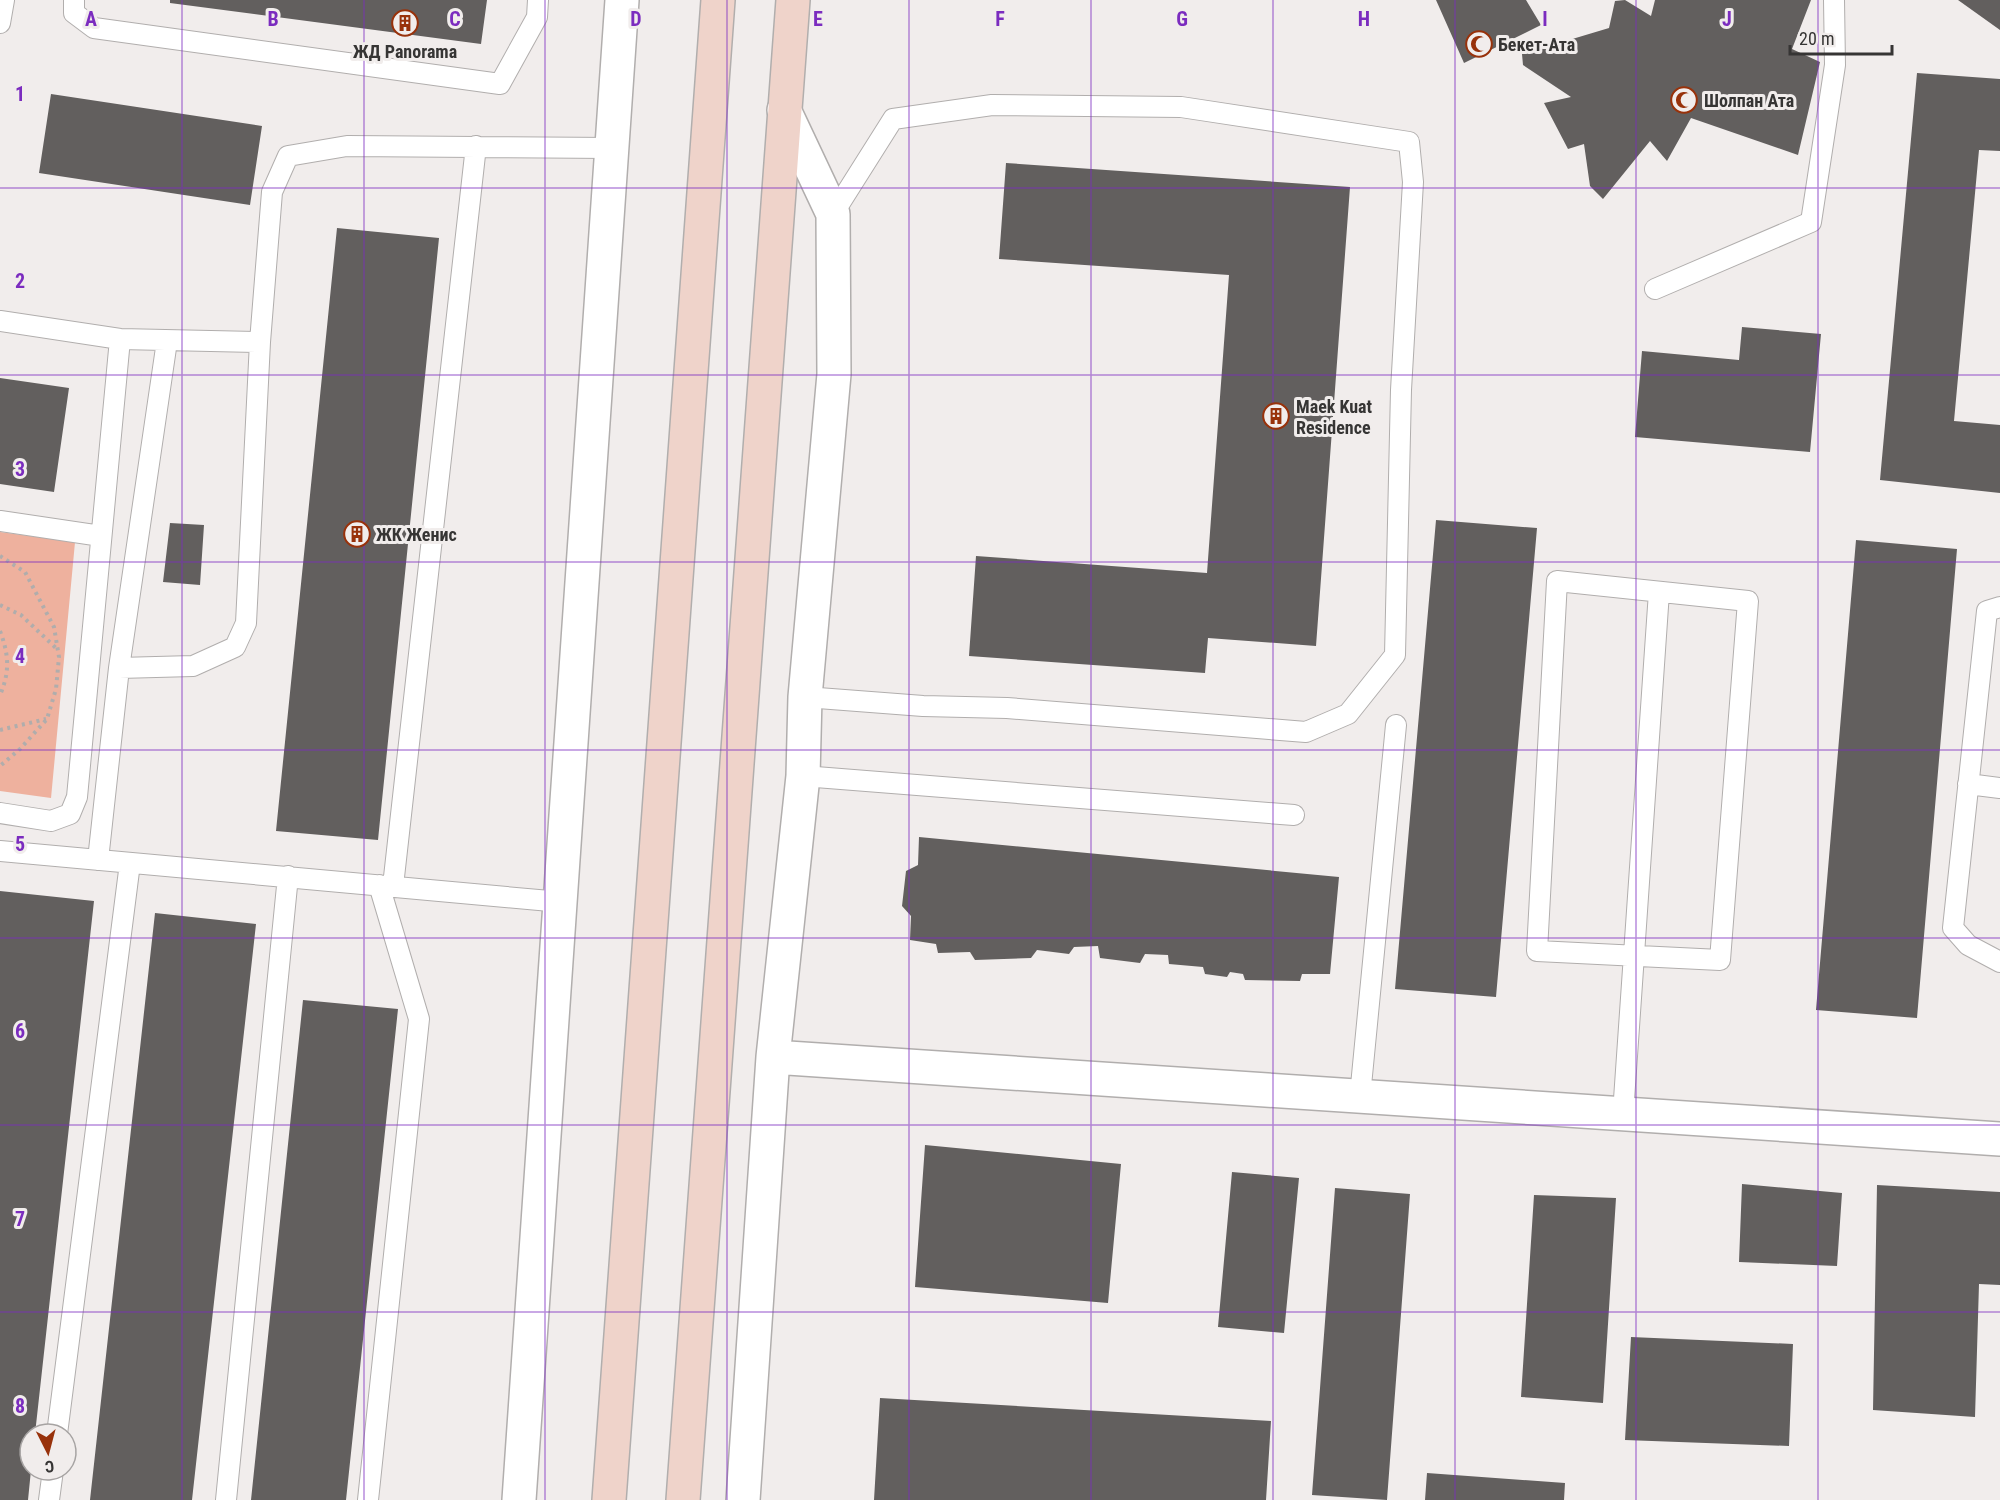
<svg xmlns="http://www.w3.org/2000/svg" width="2000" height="1500" viewBox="0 0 2000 1500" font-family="'Roboto Condensed',sans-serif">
	<rect width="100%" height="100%" fill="#f1edec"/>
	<!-- green -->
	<path fill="#eeb19e" d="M0,532L75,542L51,798L0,791Z"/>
	<!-- building -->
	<path fill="#625f5e" d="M170,0H487L481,44L170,3Z
		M1436,0H1526L1541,25L1464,63Z
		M1625,0L1651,16L1655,0H1811L1792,49L1820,62L1798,155L1691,118L1667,161L1650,141L1603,199L1590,186L1584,144L1568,149L1544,103L1571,97L1523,65L1522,54L1609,28L1615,1Z
		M1958,0H2000V30Z
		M1917,73L2000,79V151L1979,150L1954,421L2000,425V493L1880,480Z
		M51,94L262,126L250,205L39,173Z
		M1006,163L1350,187L1316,646L1208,638L1205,673L969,656L976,556L1207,573L1229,275L999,259Z
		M337,228L439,238L378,840L276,831Z
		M1742,327L1821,334L1810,452L1635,437L1642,351L1739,360Z
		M0,378L69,388L54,492L0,484Z
		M1436,520L1537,528L1496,997L1395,989Z
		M170,523L204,525L200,585L163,582Z
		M1856,540L1957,549L1917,1018L1816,1010Z
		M919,837L1339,877L1330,974H1302L1300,981L1245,980L1243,974L1230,972L1227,977L1205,974L1203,967L1169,964L1168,955L1145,954L1140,963L1100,958L1098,946L1074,947L1069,954L1037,950L1031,958L975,960L970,952L938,953L936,944L910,940L911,916L902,906L906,871L918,865Z
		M0,891L94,901L35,1434H30L31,1470L28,1500H0Z
		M155,913L256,924L192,1500H90Z
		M303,1000L398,1009L346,1500H251Z
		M925,1145L1121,1164L1108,1303L915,1287Z
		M1232,1172L1299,1178L1284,1333L1218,1327Z
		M1742,1184L1842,1193L1837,1266L1739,1262Z
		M1877,1185L2000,1192V1285L1979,1284L1975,1417L1873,1410Z
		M1335,1188L1410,1194L1387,1500L1312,1495Z
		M1534,1195L1616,1198L1603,1403L1521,1397Z
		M1631,1337L1793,1344L1789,1446L1625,1440Z
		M880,1398L1271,1421L1266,1500H874Z
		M1427,1473L1565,1483L1564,1500H1425Z"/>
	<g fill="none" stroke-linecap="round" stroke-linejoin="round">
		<!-- lane casing -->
		<g stroke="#b1aead" stroke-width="22">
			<path id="lane" d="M74,0V13L94,28L500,84L537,17L538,0
				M0,23L4,0
				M1655,289L1811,222L1835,65L1834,0
				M0,321L120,339L260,342L272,192L288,156L347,146L612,148
				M0,521L101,536
				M1557,581L1748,601L1720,960L1537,951Z
				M2000,607L1987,611L1953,928L1968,945L2000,962
				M119,668L193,666L235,647L246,623L260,342
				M805,697L923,706L1007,708L1306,732L1348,714L1395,655L1401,390L1413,182L1409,142L1181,107L992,105L893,119L833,214
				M803,776L1294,815
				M1968,784L2000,788
				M0,813L51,821L70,814L77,797L120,339
				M0,851L561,902
				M98,860L119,668L167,341
				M393,886L476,146
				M1360,1096L1396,725
				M1623,1114L1659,592
				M57,1434L130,863
				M49,1500L53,1470
				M226,1500L288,876
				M368,1500L419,1019L379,885"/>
		</g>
		<!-- street casing -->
		<g stroke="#b1aead" stroke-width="36">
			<path id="street" d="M773,1057L2000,1139
				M519,1500L622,0
				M743,1500L773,1057L803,776L805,697L834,374L833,214L784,110"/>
		</g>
		<!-- secondary casing -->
		<g stroke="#b1aead" stroke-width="36">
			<path id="secondary" d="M609,1500L718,0
				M683,1500L793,0"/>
		</g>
		<!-- path -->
		<path stroke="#b0adac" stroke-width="4" stroke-dasharray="3 4.5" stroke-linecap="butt" d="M0,556L25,572L54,627L59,657L56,689L47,719L20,749L0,766
			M0,605L21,615L57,649
			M0,631C9,655 10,672 0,695
			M0,730L46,719"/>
		<!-- lane -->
		<use href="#lane" stroke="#fff" stroke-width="20"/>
		<!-- street -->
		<use href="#street" stroke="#fff" stroke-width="33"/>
		<!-- secondary -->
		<use href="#secondary" stroke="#efd3ca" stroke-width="33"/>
	</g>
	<!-- grid -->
	<path fill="none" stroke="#7b2cbf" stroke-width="1.5" stroke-opacity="0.55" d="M182,0V1500M364,0V1500M545,0V1500M727,0V1500M909,0V1500M1091,0V1500M1273,0V1500M1455,0V1500M1636,0V1500M1818,0V1500M0,188H2000M0,375H2000M0,562H2000M0,750H2000M0,938H2000M0,1125H2000M0,1312H2000"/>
	<!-- icons -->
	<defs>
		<g id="building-ring" transform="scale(1.35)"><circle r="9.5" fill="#f1edec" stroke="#98320b" stroke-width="1.5"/><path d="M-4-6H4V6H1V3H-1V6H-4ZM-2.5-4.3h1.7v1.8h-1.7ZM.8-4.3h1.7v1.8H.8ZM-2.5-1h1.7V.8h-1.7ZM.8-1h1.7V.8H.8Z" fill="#98320b"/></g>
		<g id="mosque-ring" transform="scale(1.35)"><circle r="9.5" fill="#f1edec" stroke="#98320b" stroke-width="1.5"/><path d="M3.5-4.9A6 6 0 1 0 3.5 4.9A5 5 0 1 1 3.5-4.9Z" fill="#98320b"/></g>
	</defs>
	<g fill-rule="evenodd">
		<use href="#building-ring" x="405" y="23"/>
		<use href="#mosque-ring" x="1479" y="44"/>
		<use href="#mosque-ring" x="1684" y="100"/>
		<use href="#building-ring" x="1276" y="416"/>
		<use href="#building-ring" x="357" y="534"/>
	</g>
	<g text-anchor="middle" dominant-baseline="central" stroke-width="6" stroke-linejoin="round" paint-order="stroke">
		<!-- poi labels -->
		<g font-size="18" font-weight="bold" fill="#363534" stroke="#f1edec" text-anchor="start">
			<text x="1498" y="44">Бекет-Ата</text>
			<text x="405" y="51" text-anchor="middle">ЖД Panorama</text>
			<text x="1704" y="100">Шолпан Ата</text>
			<text x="1296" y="406">Maek Kuat<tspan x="1296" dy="21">Residence</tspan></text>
			<text x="376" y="534">ЖК Женис</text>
		</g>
	</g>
	<g font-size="20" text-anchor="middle" font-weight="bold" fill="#7b2cbf" stroke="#f1edec" stroke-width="6" stroke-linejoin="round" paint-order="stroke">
		<text x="91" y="26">A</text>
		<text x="273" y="26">B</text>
		<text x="455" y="26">C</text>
		<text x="636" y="26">D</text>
		<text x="818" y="26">E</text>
		<text x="1000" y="26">F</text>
		<text x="1182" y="26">G</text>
		<text x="1364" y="26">H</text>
		<text x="1545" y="26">I</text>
		<text x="1727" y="26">J</text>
		<text x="20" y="101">1</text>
		<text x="20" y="288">2</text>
		<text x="20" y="476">3</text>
		<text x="20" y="663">4</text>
		<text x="20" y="851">5</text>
		<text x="20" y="1038">6</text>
		<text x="20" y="1226">7</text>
		<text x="20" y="1413">8</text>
	</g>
	<!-- north arrow -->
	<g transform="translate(48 1452) rotate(174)"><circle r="28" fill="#f1edec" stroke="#a6a3a2" stroke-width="1.5"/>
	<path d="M0-4.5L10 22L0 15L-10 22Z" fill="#98320b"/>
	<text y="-9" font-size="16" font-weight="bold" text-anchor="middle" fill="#363534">С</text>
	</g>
	<!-- scale -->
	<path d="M1790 45v9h102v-9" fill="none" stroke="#363534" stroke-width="3"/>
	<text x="1799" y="45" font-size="18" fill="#363534" stroke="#f1edec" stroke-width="4.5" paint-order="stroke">20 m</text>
</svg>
